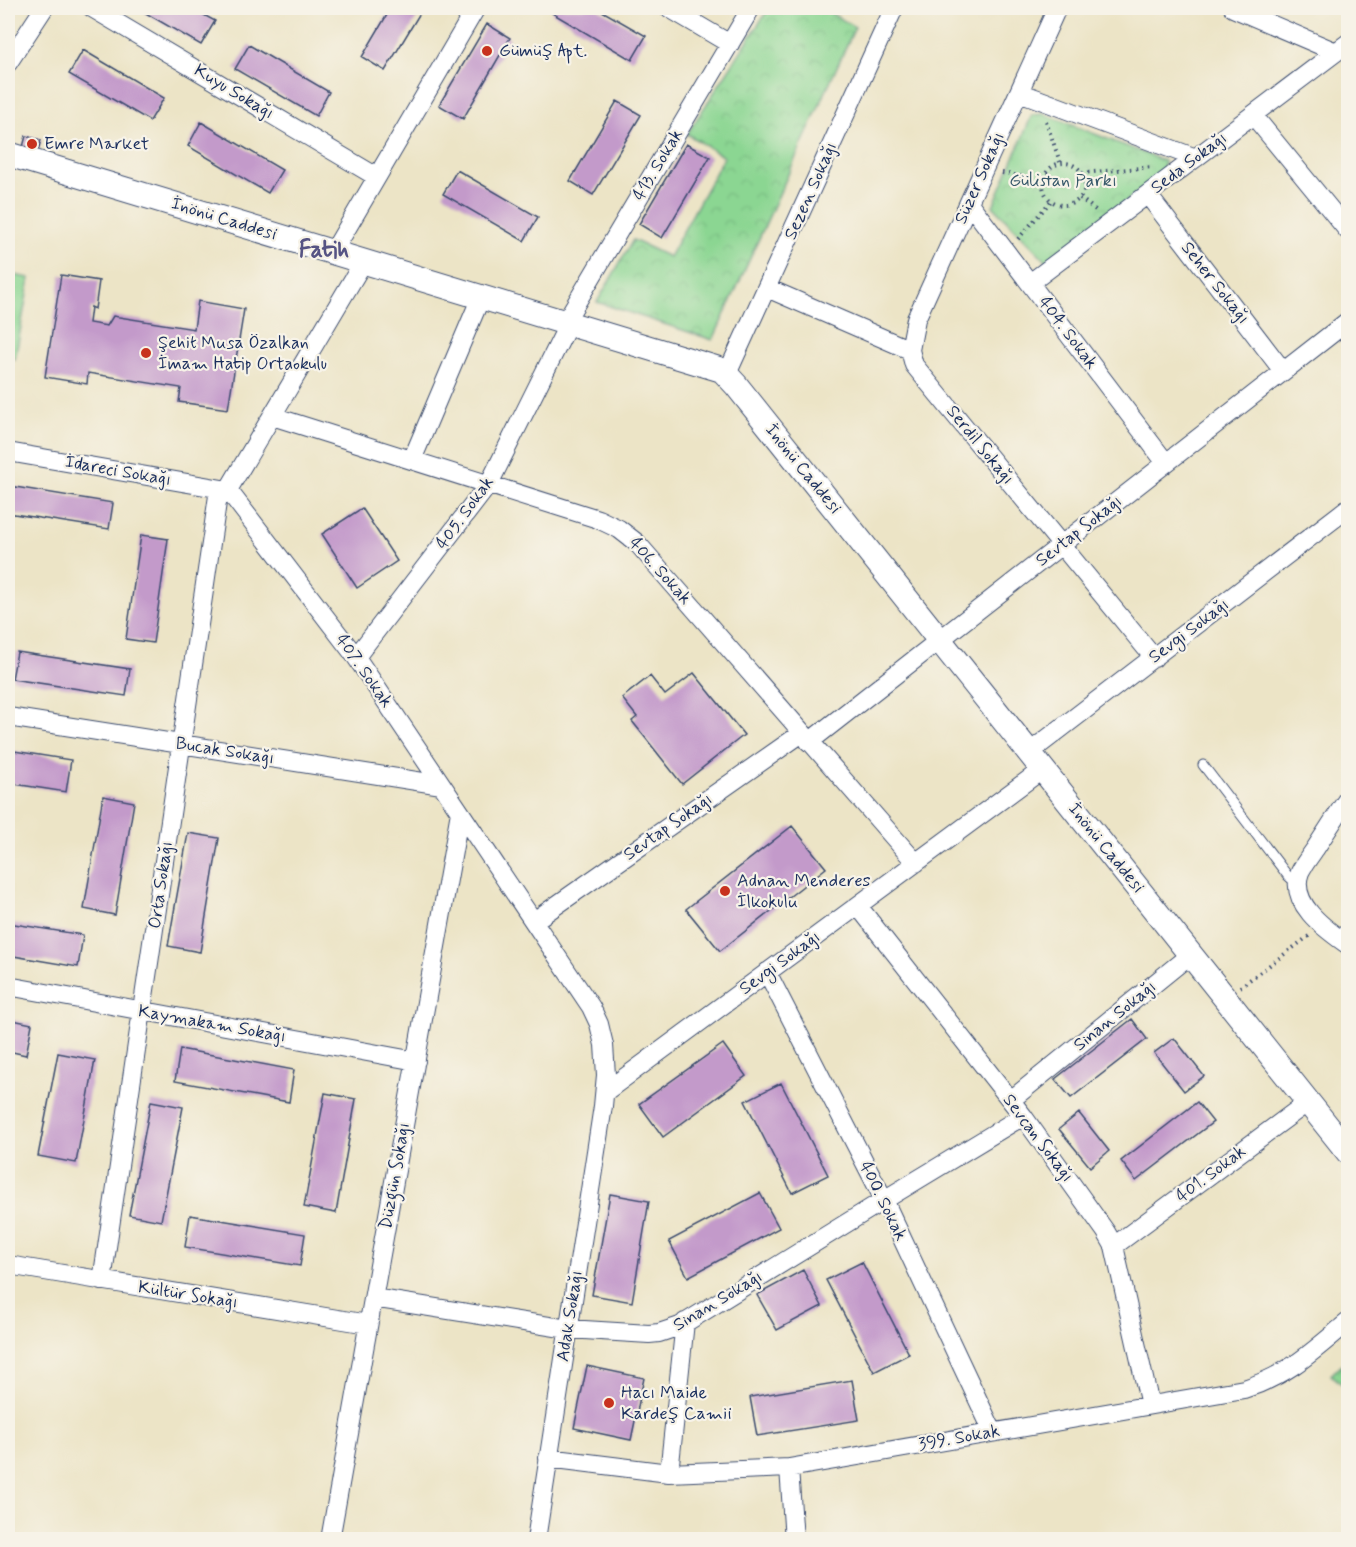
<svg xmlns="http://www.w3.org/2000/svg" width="1356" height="1547" viewBox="0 0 1356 1547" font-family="Mynerve,sans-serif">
	<defs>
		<pattern id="park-crowns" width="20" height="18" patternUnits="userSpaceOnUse" patternTransform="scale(1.5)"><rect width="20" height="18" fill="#8bd692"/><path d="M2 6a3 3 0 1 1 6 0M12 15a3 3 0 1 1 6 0" fill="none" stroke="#77b880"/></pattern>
	</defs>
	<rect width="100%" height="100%" fill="#f7f3e8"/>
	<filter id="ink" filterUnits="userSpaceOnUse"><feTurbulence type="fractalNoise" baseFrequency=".0167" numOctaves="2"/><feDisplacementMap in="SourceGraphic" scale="12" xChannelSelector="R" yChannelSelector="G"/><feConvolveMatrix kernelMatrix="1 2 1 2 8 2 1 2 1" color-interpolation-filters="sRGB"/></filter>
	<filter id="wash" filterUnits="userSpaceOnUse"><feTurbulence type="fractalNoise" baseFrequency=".008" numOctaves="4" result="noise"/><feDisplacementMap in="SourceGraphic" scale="24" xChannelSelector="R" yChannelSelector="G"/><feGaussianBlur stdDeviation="1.35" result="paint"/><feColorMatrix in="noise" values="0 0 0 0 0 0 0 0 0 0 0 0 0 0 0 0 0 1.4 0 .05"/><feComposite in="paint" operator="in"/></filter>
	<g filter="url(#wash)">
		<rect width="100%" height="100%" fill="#ece4c6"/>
		<!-- park -->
		<path fill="url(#park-crowns)" stroke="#538278" stroke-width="1.5" d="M769,8H822L855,27L713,340L597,302L633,240L669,257L724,157L687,134Z
			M1044,114L1164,161L1163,173L1047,262L993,206L1032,115Z
			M1348,1358V1389L1331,1375Z"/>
		<!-- pitch -->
		<path fill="#8bd692" stroke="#538278" stroke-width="1.5" d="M8,274L30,278L15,359L8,358Z"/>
		<g id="blocks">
			<!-- building -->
			<path fill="#c39aca" d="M137,8H191L215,21L201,45Z
				M391,8H423L385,71L362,57Z
				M555,8H597L646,36L632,60L552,13Z
				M487,24L510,38L463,119L439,105Z
				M249,45L329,92L316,116L235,69Z
				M83,50L164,98L150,121L69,74Z
				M617,101L641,115L593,195L570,181Z
				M201,122L282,170L268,193L188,146Z
				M26,136L41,140L38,151L23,147Z
				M686,144L710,157L662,238L639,224Z
				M457,170L538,217L524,241L443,194Z
				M61,275L99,281L95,309L91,307L89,323L107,326L113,316L194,329L198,301L244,309L228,409L179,402L181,388L88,373L87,384L45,377Z
				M9,486L113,503L109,529L8,513Z
				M362,508L397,561L357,588L322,534Z
				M141,535L168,539L153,643L126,639Z
				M17,652L130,669L126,696L12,679Z
				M694,673L744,735L682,784L632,721L637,717L622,698L650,676L665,695Z
				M8,750L71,760L66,792L8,783Z
				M103,796L134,802L115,915L84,909Z
				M792,826L826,868L720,951L686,909Z
				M188,833L219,838L200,952L168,946Z
				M8,923L83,935L78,967L8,955Z
				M8,1019L32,1024L26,1055L8,1051Z
				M1132,1019L1147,1039L1071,1098L1055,1079Z
				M1174,1038L1204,1076L1184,1091L1154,1053Z
				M723,1044L746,1076L663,1137L639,1104Z
				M180,1049L294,1070L289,1102L175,1081Z
				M58,1053L95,1060L76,1163L38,1156Z
				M781,1083L828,1175L792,1193L745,1101Z
				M325,1093L356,1099L336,1213L304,1207Z
				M151,1101L183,1107L161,1221L129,1215Z
				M1197,1102L1213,1122L1136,1181L1121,1161Z
				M1079,1113L1109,1151L1090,1167L1059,1129Z
				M760,1193L779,1228L688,1277L669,1241Z
				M610,1194L649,1201L632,1302L592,1295Z
				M190,1215L305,1234L300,1266L185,1247Z
				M862,1262L909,1354L874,1372L826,1280Z
				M803,1270L822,1306L777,1330L757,1295Z
				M587,1366L644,1378L631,1440L574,1428Z
				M852,1380L859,1420L757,1436L750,1397Z"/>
		</g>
	</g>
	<g filter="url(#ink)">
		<use href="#blocks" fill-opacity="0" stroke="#3a4a6e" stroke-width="1.5"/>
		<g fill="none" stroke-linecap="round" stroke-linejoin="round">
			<!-- service casing -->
			<g stroke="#3a4a6e" stroke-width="11">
				<path id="service" d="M1203,765L1288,876L1298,885"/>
			</g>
			<!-- minor casing -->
			<g stroke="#3a4a6e" stroke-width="20">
				<path id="minor" d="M92,8L377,177
					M669,8L730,44
					M1233,8L1336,52
					M8,63L44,8
					M1019,92L1196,158
					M1253,115L1348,231
					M1148,195L1283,371
					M969,203L1166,463
					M333,252L476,8
					M364,261L228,490L356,657L591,1007L599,1024L604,1045L606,1075L603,1106L536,1540
					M1030,283L1348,43
					M767,288L910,350L914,365L1154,658
					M565,322L751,8
					M910,350L916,319L1057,8
					M727,374L894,8
					M272,416L598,519L619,529L637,543L916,863
					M8,452L228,490
					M412,460L481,297
					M356,657L489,484L569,323
					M8,717L442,785
					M809,742L1348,321
					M1030,752L1348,508
					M1348,798C1337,815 1326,832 1315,849C1310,856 1304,864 1300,872C1288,904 1327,930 1348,945
					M858,906L1023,1116L1106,1232L1114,1246L1150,1405
					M534,921L802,733
					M767,972L884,1200L993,1432
					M8,986L416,1061
					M605,1092L1043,769
					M1011,1100L1191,954
					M1114,1246L1308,1102
					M8,1265L368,1324
					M102,1281L219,489
					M373,1298L568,1329L649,1334L659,1333L680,1326L884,1200L1023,1116
					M548,1458L669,1473L789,1468L1244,1389C1289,1375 1313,1351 1348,1322
					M789,1468L794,1540
					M669,1473L685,1322
					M330,1540L460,812"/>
			</g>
			<!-- tertiary casing -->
			<g stroke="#3a4a6e" stroke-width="26">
				<path id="tertiary" d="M8,154L722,370L736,385L1348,1152"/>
			</g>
			<!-- path -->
			<path stroke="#3a4a6e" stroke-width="4" stroke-dasharray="1.5 4.5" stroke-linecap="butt" d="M1046,121L1060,162
				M1043 184a21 21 0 1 1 42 0a21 21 0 1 1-42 0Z
				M1002,173L1042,180
				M1082,173L1153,167
				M1080,198L1098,212
				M1018,239L1051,201
				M1240,987L1309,936"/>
			<!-- service -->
			<use href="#service" stroke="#fff" stroke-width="9"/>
			<!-- minor -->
			<use href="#minor" stroke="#fff" stroke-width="18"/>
			<!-- tertiary -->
			<use href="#tertiary" stroke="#fff" stroke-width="24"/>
		</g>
	</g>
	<!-- markers -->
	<g fill="#c8321e" stroke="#f7f3e8" stroke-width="2">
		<circle cx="487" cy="51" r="6"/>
		<circle cx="32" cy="144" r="6"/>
		<circle cx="146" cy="353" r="6"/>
		<circle cx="725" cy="891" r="6"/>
		<circle cx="609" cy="1403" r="6"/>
	</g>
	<g text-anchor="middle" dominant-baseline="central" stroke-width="4.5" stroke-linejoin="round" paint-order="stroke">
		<!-- poi labels -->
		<g font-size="18" fill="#1b2f5e" stroke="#f7f3e8" text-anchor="start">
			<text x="499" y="51">Gümüş Apt.</text>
			<text x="44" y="144">Emre Market</text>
			<text x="158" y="343">Şehit Musa Özalkan<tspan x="158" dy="21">İmam Hatip Ortaokulu</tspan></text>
			<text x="737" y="881">Adnan Menderes<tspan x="737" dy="21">İlkokulu</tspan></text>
			<text x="621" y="1393">Hacı Maide<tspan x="621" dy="21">Kardeş Camii</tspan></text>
		</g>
		<!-- street labels -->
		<g font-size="18" fill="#1b2f5e" stroke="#f7f3e8">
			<text transform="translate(234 92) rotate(31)">Kuyu Sokağı</text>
			<text transform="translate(1189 163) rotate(-37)">Seda Sokağı</text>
			<text transform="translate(658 165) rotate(-59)">413. Sokak</text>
			<text transform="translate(980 178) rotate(-66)">Süzer Sokağı</text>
			<text transform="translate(811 191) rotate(-66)">Sezen Sokağı</text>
			<text transform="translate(224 219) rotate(17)">İnönü Caddesi</text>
			<text transform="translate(1215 283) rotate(52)">Seher Sokağı</text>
			<text transform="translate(1068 333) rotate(53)">404. Sokak</text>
			<text transform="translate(980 445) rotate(51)">Serdil Sokağı</text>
			<text transform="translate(803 469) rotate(51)">İnönü Caddesi</text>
			<text transform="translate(118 471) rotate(10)">İdareci Sokağı</text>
			<text transform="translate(465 513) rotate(-54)">405. Sokak</text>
			<text transform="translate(1079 531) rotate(-38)">Sevtap Sokağı</text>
			<text transform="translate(660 571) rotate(48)">406. Sokak</text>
			<text transform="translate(1189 631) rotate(-37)">Sevgi Sokağı</text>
			<text transform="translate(364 671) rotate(55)">407. Sokak</text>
			<text transform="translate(225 751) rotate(9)">Bucak Sokağı</text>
			<text transform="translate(668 827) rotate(-35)">Sevtap Sokağı</text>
			<text transform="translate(1106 848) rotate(51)">İnönü Caddesi</text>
			<text transform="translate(161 885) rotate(-82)">Orta Sokağı</text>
			<text transform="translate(780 963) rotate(-36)">Sevgi Sokağı</text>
			<text transform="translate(1115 1016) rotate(-39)">Sinan Sokağı</text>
			<text transform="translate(212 1024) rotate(10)">Kaymakam Sokağı</text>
			<text transform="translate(1038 1138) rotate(53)">Sevcan Sokağı</text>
			<text transform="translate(1211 1174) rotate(-37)">401. Sokak</text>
			<text transform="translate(395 1176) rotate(-80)">Düzgün Sokağı</text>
			<text transform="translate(883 1201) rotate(64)">400. Sokak</text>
			<text transform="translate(188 1295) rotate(9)">Kültür Sokağı</text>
			<text transform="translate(718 1301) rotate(-31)">Sinan Sokağı</text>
			<text transform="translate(570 1316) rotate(-81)">Adak Sokağı</text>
			<text transform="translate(959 1438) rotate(-10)">399. Sokak</text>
		</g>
		<!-- park labels -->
		<g font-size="18" fill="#37596b" stroke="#f7f3e8">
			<text x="1063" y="181">Gülistan Parkı</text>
		</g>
		<!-- district labels -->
		<g font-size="24" font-weight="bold" fill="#565484" stroke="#f7f3e8">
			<text x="324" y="250">Fatih</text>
		</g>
	</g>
	<!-- margin -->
	<rect width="1356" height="1547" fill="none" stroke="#f7f3e8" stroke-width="30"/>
</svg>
